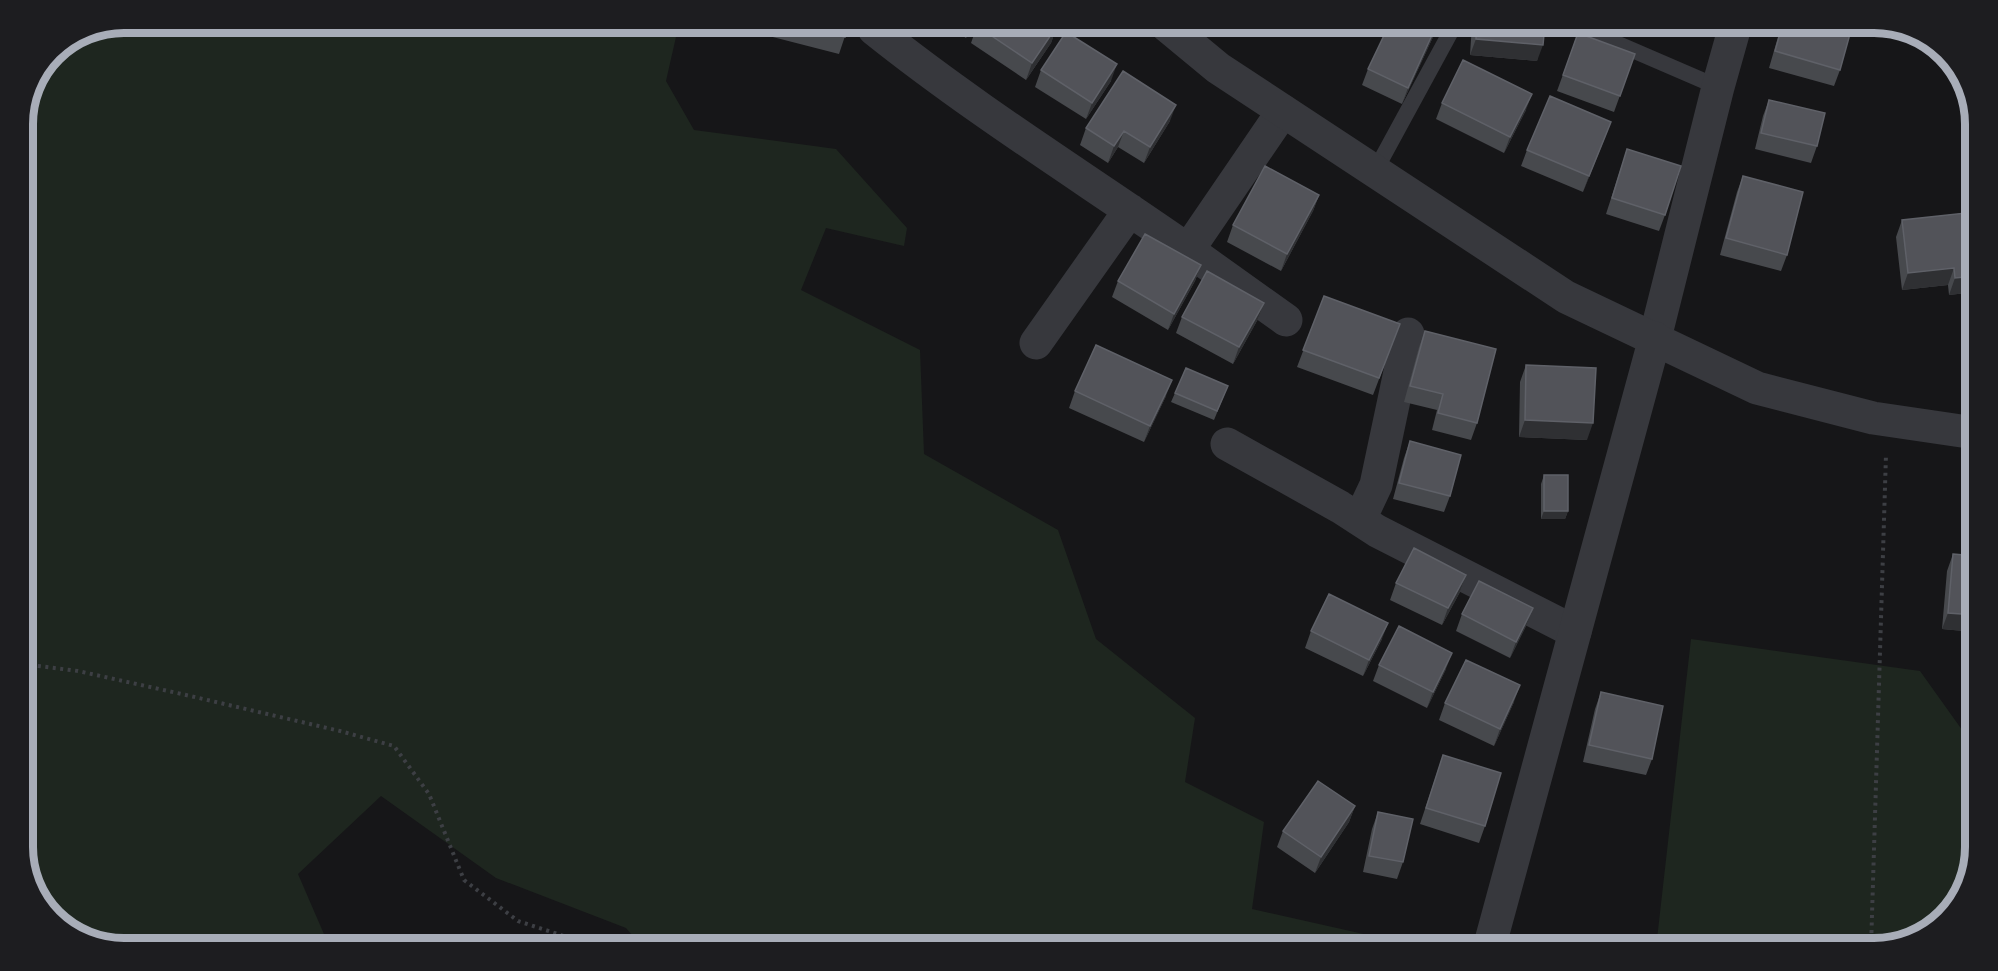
<svg xmlns="http://www.w3.org/2000/svg" width="1998" height="971" viewBox="0 0 1998 971" font-family="'Golos Text',sans-serif">
	<rect width="100%" height="100%" fill="#161618"/>
	<!-- green -->
	<path fill="#1e261f" d="M678,28L666,81L694,130L836,149L907,228L904,246L826,228L801,290L920,350L924,454L1058,530L1096,639L1195,718L1185,782L1264,822L1252,909L1426,948H643L626,928L496,878L381,796L298,874L330,948H124L79,938L40,904L23,854V117L52,52L85,30Z
		M1691,639L1920,671L1975,748V847L1965,892L1930,932L1875,948H1656Z"/>
	<g fill="none" stroke-linecap="round" stroke-linejoin="round">
		<!-- path -->
		<path stroke="#3d3f44" stroke-width="4" stroke-dasharray="3 4.5" stroke-linecap="butt" d="M23,227L25,135L24,115
			M23,664L78,671L186,695L340,731L394,746L429,794L464,880L518,921L573,939L592,948
			M1871,948L1886,454"/>
		<!-- service -->
		<path stroke="#37383d" stroke-width="16" d="M1572,24L1718,87
			M1375,171L1455,24"/>
		<!-- minor -->
		<path stroke="#37383d" stroke-width="33" d="M875,27L874,29C974,109 1083,177 1188,250L1283,111
			M1188,250L1286,320
			M1655,338L1718,87L1736,23
			M1036,343L1130,210
			M1227,444L1340,507L1377,531L1575,632
			M1360,519L1376,485L1408,334"/>
		<!-- tertiary -->
		<path stroke="#37383d" stroke-width="33" d="M1166,25L1218,68L1566,297L1757,388L1873,418L1975,433
			M1489,948L1655,338"/>
	</g>
	<!-- wall -->
	<path fill="#47494d" d="M1782,23H1852L1840,70L1834,86L1769,68Z
		M1439,24L1402,104L1362,85L1368,69Z
		M1472,24H1545L1537,61L1470,55Z
		M948,26H974L966,38Z
		M977,26H1057L1051,43L1026,80L971,43Z
		M759,27H848L839,54L757,33Z
		M1578,33L1635,54L1614,112L1557,91Z
		M1041,70L1111,81L1086,119L1035,87Z
		M1769,100L1817,146L1811,163L1755,149L1763,116Z
		M1442,103L1526,110L1504,153L1436,119Z
		M1170,121L1144,163L1118,147L1108,163L1080,145L1086,128Z
		M1611,122L1583,192L1521,166L1527,150Z
		M1627,149L1665,215L1659,231L1606,214Z
		M1743,176L1787,255L1781,271L1720,255L1737,192Z
		M1319,195L1313,211L1281,271L1227,242L1233,225Z
		M1975,212V292L1949,295L1948,285L1902,290L1896,237L1902,220Z
		M1201,265L1195,281L1168,330L1112,297L1118,281Z
		M1324,296L1400,324L1373,395L1297,367Z
		M1264,303L1258,319L1233,364L1176,333L1182,317Z
		M1425,331L1477,423L1471,440L1432,430L1437,410L1404,402L1419,347Z
		M1526,365L1587,440L1519,437L1520,382Z
		M1228,386L1214,420L1171,402L1175,393Z
		M1075,391L1166,396L1144,442L1069,408Z
		M1410,441L1450,496L1444,512L1393,499L1404,458Z
		M1544,475L1568,511L1565,519H1541V484Z
		M1953,554L1975,556V632L1942,629L1947,571Z
		M1466,575L1460,592L1442,625L1390,600L1396,583Z
		M1533,608L1527,624L1510,658L1456,631L1462,614Z
		M1311,631L1382,639L1363,676L1305,648Z
		M1379,665L1446,669L1427,708L1373,681Z
		M1601,692L1652,759L1646,775L1583,762L1595,709Z
		M1514,702L1494,746L1439,720L1445,703Z
		M1443,755L1485,826L1479,843L1420,824Z
		M1355,806L1349,822L1315,873L1277,847L1283,831Z
		M1378,812L1403,862L1397,879L1363,872L1372,829Z"/>
	<!-- shaded-wall -->
	<path fill="#2f3033" d="M1437,24H1439L1402,104L1408,88Z
		M970,26H974L966,38Z
		M1057,26L1051,43L1026,80L1032,63Z
		M1476,39L1543,45L1537,61L1470,55Z
		M1117,64L1111,81L1086,119L1092,103Z
		M1532,94L1526,110L1504,153L1510,137Z
		M1176,105L1170,121L1144,163L1150,147Z
		M1611,122L1605,138L1583,192L1589,176Z
		M1124,131L1118,147L1108,163L1114,146Z
		M1319,195L1313,211L1281,271L1287,254Z
		M1201,265L1195,281L1168,330L1174,314Z
		M1954,268L1948,285L1902,290L1908,273Z
		M1975,276V292L1949,295L1955,278Z
		M1264,303L1258,319L1233,364L1239,347Z
		M1172,380L1166,396L1144,442L1150,426Z
		M1525,420L1593,423L1587,440L1519,437Z
		M1544,511H1568L1565,519H1541Z
		M1466,575L1460,592L1442,625L1448,608Z
		M1533,608L1527,624L1510,658L1516,642Z
		M1948,613L1975,615V632L1942,629Z
		M1388,623L1382,639L1363,676L1369,660Z
		M1452,653L1446,669L1427,708L1433,692Z
		M1520,685L1514,702L1494,746L1500,729Z
		M1355,806L1349,822L1315,873L1321,857Z"/>
	<!-- building -->
	<path fill="#525359" stroke="#5f6168" stroke-width="1.5" d="M1783,23H1853L1840,70L1775,51Z
		M1437,24L1408,88L1368,69L1389,25Z
		M1477,24H1545L1543,45L1476,39Z
		M977,26H1057L1032,63Z
		M805,27H848L845,37Z
		M1066,32L1117,64L1092,103L1041,70Z
		M1578,33L1635,54L1620,96L1563,75Z
		M1463,60L1532,94L1510,137L1442,103Z
		M1123,71L1176,105L1150,147L1124,131L1114,146L1086,128Z
		M1550,96L1611,122L1589,176L1527,150Z
		M1769,100L1825,113L1817,146L1761,133Z
		M1627,149L1681,166L1665,215L1612,198Z
		M1265,166L1319,195L1287,254L1233,225Z
		M1743,176L1803,192L1787,255L1726,238Z
		M1975,212V276L1955,278L1954,268L1908,273L1902,220Z
		M1145,234L1201,265L1174,314L1118,281Z
		M1207,271L1264,303L1239,347L1182,317Z
		M1324,296L1400,324L1379,378L1303,350Z
		M1425,331L1496,349L1477,423L1438,413L1443,394L1410,386Z
		M1096,345L1172,380L1150,426L1075,391Z
		M1526,365L1596,368L1593,423L1525,420Z
		M1186,368L1228,386L1217,411L1175,393Z
		M1410,441L1461,455L1450,496L1399,483Z
		M1544,475H1568V511H1544Z
		M1414,548L1466,575L1448,608L1396,583Z
		M1953,554L1975,556V615L1948,613Z
		M1479,581L1533,608L1516,642L1462,614Z
		M1329,594L1388,623L1369,660L1311,631Z
		M1399,626L1452,653L1433,692L1379,665Z
		M1466,660L1520,685L1500,729L1445,703Z
		M1601,692L1663,706L1652,759L1589,745Z
		M1443,755L1501,773L1485,826L1426,808Z
		M1318,781L1355,806L1321,857L1283,831Z
		M1378,812L1413,819L1403,862L1369,856Z"/>
	<!-- crop -->
	<path d="M0 0H1998V971H0ZM124 33H1874A91 91 0 0 1 1965 124V847A91 91 0 0 1 1874 938H124A91 91 0 0 1 33 847V124A91 91 0 0 1 124 33Z" fill="#1d1d20" fill-rule="evenodd"/>
	<path fill="none" stroke="#a8adb8" stroke-width="8" d="M124 33H1874A91 91 0 0 1 1965 124V847A91 91 0 0 1 1874 938H124A91 91 0 0 1 33 847V124A91 91 0 0 1 124 33Z"/>
</svg>
